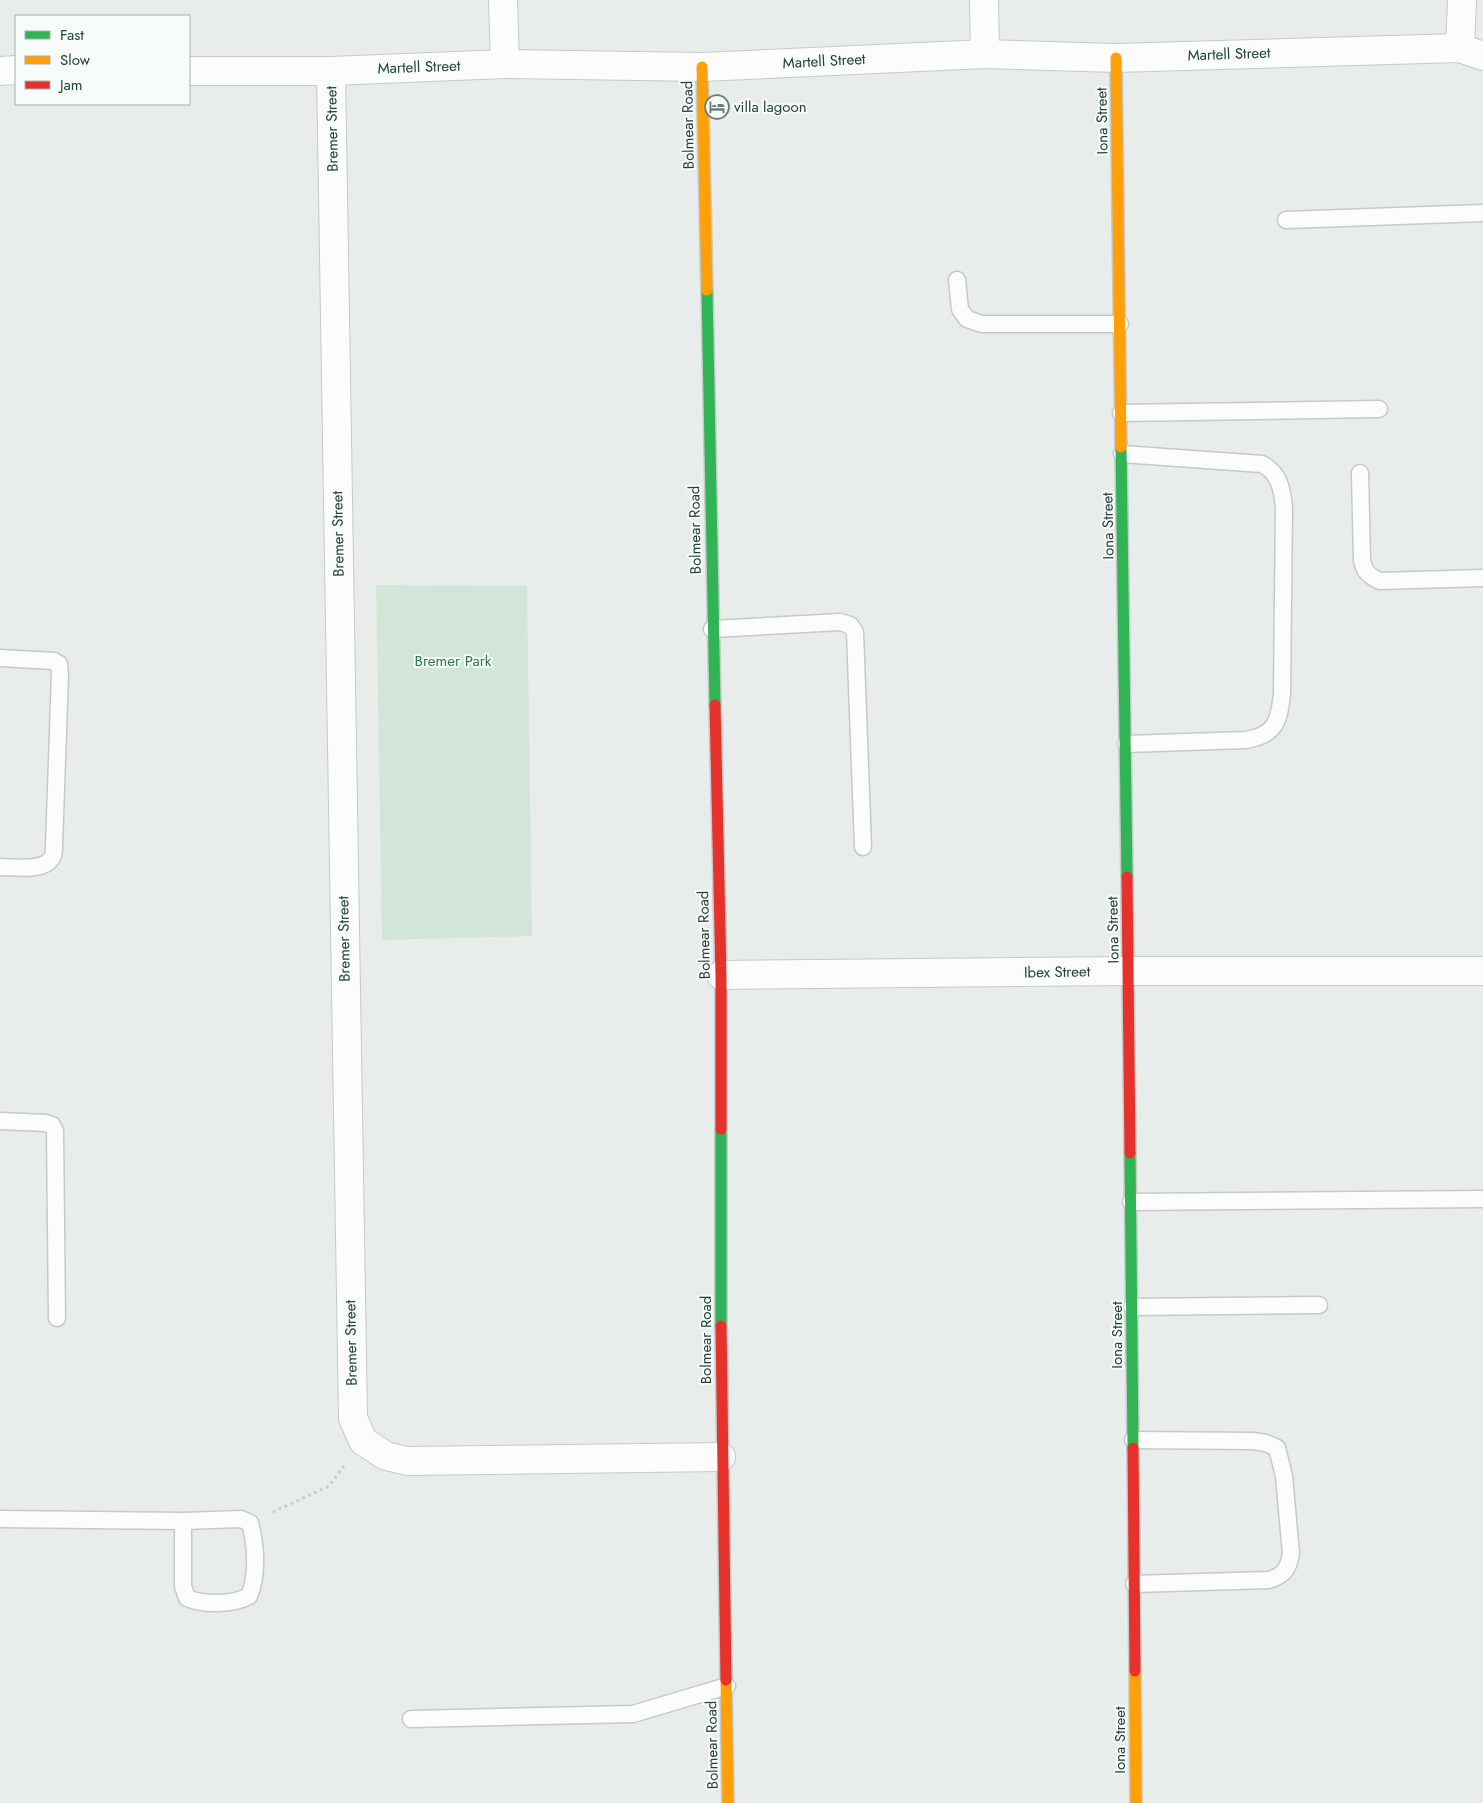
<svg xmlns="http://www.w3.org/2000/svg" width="1483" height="1803" viewBox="0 0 1483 1803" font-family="Jost,sans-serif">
	<rect width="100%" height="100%" fill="#e8edeb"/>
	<!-- green -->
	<path fill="#d1e6d8" d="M376,585L527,586L532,936L382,940Z"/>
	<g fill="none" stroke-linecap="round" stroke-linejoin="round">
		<!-- lane casing -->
		<g stroke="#c5cac8" stroke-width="19">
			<path id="lane" d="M1286,220L1483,213
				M957,280L960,309L967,319L982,324H1120
				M1121,413L1379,409
				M1122,454L1262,464C1279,473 1282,488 1284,507L1282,694C1279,721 1276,735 1246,740L1126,744
				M1360,473L1362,560C1364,572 1369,576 1380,581L1483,578
				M712,629L840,622L850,625L855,632L863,847
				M0,658L54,661L59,664L60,674L54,846C54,849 54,855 52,858C43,872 14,867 0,867
				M0,1121L45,1123L52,1125L55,1131L57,1318
				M1131,1202L1483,1199
				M1132,1307L1319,1305
				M1133,1440L1253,1441L1266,1443L1277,1448L1284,1476L1291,1554C1288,1570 1284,1575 1269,1580L1134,1584
				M0,1519L183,1521L241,1519L250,1523C256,1545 258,1575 249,1596C233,1605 204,1605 187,1598L183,1586V1521
				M411,1719L633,1714L727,1686"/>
		</g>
		<!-- street casing -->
		<g stroke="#c5cac8" stroke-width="30">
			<path id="street" d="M503,0L505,64
				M984,0L985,54
				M1460,48L1462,0
				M0,71L16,70
				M189,71H331L505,64L702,67L985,54L1116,58L1460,48L1483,56
				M331,71L353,1418L363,1441L386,1456L407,1461L721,1457
				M721,975L1128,971H1483"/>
		</g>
		<!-- fast casing -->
		<g stroke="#c3cbc8" stroke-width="14">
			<path id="fast" d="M707,290L715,705
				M1121,447L1127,877
				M721,1129V1326
				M1130,1153L1133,1448"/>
		</g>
		<!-- slow casing -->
		<g stroke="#c3cbc8" stroke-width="14">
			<path id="slow" d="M1116,58L1121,447
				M702,67L707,290
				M1135,1671L1136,1803
				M726,1680L728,1803"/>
		</g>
		<!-- jam casing -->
		<g stroke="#c3cbc8" stroke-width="14">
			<path id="jam" d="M715,705L721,975V1129
				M1127,877L1130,1153
				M721,1326L726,1680
				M1133,1448L1135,1671"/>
		</g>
		<!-- path -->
		<path stroke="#c3ccca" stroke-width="3" stroke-dasharray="2.5 4" stroke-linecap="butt" d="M273,1512L329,1486L344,1466"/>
		<!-- lane -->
		<use href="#lane" stroke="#fcfcfc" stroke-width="16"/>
		<!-- street -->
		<use href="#street" stroke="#fcfcfc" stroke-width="28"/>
		<!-- fast -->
		<use href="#fast" stroke="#30b455" stroke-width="11"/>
		<!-- slow -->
		<use href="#slow" stroke="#ff9f0a" stroke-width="11"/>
		<!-- jam -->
		<use href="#jam" stroke="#e5322d" stroke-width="11"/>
	</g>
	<!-- icons -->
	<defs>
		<g id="hotel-ring" transform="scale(1.25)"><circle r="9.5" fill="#f7fbf9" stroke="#697e78" stroke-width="1.5"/><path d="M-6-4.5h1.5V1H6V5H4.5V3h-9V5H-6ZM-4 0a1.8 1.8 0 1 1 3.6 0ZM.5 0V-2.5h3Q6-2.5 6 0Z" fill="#697e78"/></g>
	</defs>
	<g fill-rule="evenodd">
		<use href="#hotel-ring" x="717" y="107"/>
	</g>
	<g text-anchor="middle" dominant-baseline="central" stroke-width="4" stroke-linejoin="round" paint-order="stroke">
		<!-- street labels -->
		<g font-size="15" fill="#24423a" stroke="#f7fbf9">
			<text transform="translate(1229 54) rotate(-2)">Martell Street</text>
			<text transform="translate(824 61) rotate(-3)">Martell Street</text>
			<text transform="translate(419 67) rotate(-2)">Martell Street</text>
			<text transform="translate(1102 121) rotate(-91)">Iona Street</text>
			<text transform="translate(688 125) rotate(-91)">Bolmear Road</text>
			<text transform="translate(332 129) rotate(-91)">Bremer Street</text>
			<text transform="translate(1108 526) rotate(-91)">Iona Street</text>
			<text transform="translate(695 530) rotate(-91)">Bolmear Road</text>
			<text transform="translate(338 534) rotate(-91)">Bremer Street</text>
			<text transform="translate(1113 930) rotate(-91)">Iona Street</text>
			<text transform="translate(704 935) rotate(-91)">Bolmear Road</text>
			<text transform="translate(344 939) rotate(-91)">Bremer Street</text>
			<text transform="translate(1057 972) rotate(-1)">Ibex Street</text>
			<text transform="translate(1117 1335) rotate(-90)">Iona Street</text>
			<text transform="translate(706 1340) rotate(-90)">Bolmear Road</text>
			<text transform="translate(351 1343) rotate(-91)">Bremer Street</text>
			<text transform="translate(1120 1740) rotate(-90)">Iona Street</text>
			<text transform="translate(712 1745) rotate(-91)">Bolmear Road</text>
		</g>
		<!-- poi labels -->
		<g font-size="15" fill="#24423a" stroke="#f7fbf9" text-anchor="start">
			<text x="734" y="107">villa lagoon</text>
		</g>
		<!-- park labels -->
		<g font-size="15" fill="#2d7a4b" stroke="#f7fbf9">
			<text x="453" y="661">Bremer Park</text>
		</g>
	</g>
	<!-- legend -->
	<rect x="15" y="15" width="175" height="90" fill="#f7fbf9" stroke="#a3b1ad"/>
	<rect x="25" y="31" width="25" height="8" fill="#30b455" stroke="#a3b1ad"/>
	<text x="60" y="40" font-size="15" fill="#24423a">Fast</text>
	<rect x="25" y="56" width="25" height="8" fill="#ff9f0a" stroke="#a3b1ad"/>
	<text x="60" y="65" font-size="15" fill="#24423a">Slow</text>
	<rect x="25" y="81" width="25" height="8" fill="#e5322d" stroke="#a3b1ad"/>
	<text x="60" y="90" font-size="15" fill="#24423a">Jam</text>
</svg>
